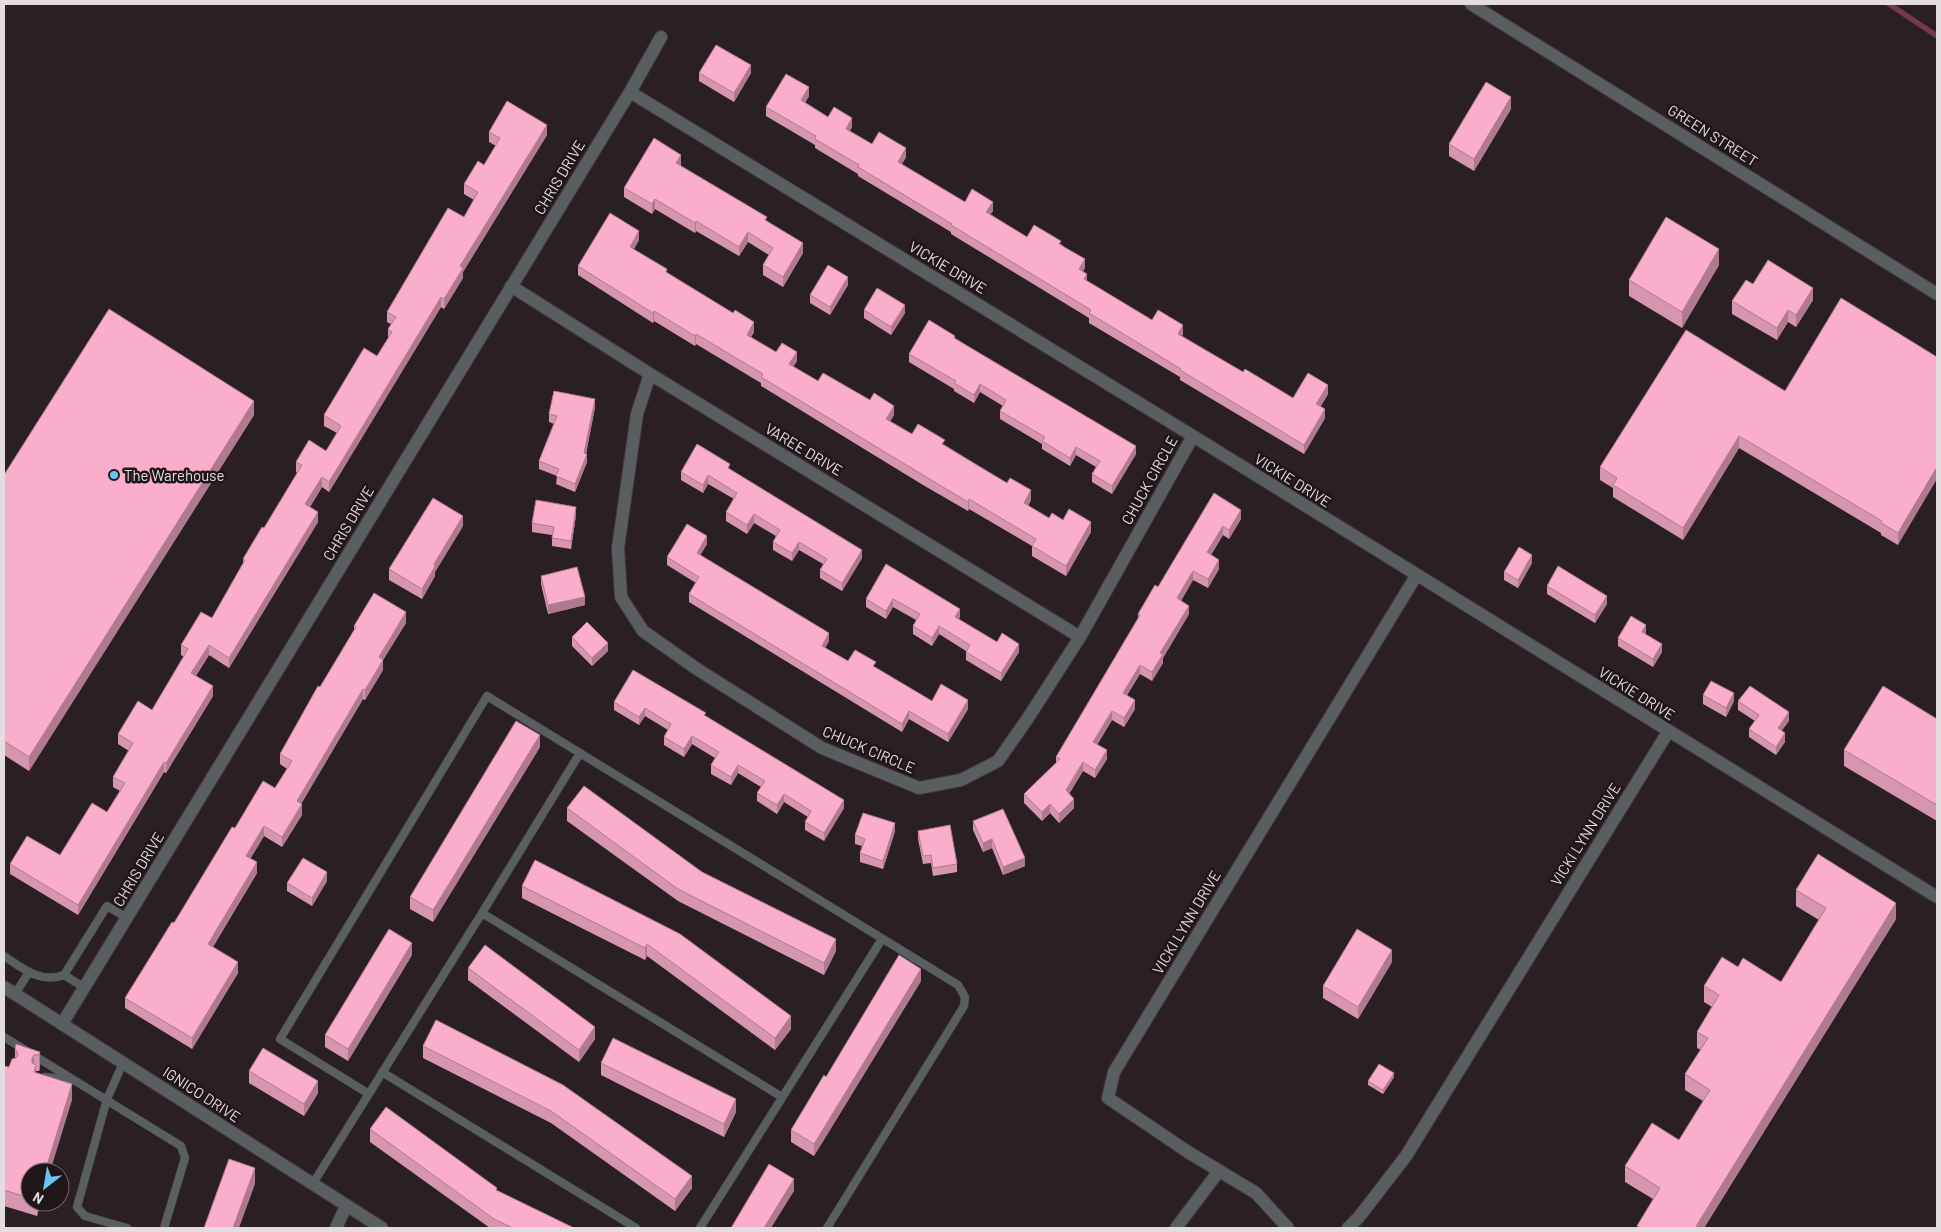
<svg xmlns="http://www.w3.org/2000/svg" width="1941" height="1232" viewBox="0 0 1941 1232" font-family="Barlow,sans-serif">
	<rect width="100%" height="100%" fill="#2a1f23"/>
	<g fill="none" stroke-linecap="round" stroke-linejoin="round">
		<!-- stream -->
		<path stroke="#763753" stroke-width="5.5" d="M1889,4L1937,36"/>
		<!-- service casing -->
		<g stroke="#443a3d" stroke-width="9">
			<path id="service" d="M482,913L782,1097
				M4,956C22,968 41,984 64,975L107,906L127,918
				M64,975L85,988
				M15,994L29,972
				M4,1037L181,1146L185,1158L164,1228
				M123,1063L107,1099L77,1207L85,1216L127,1228
				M382,1072L636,1228
				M45,1077L73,1080
				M369,1094L280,1039L487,696L958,985L965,997L964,1006L827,1228
				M312,1185L482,913L580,753
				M700,1228L882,939"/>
		</g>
		<!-- minor casing -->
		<g stroke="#443a3d" stroke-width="14">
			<path id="minor" d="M630,92L1193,436L1937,897
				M511,286L650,374L1080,637
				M650,374L637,414L618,548L621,597L643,631L697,669L822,748L919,788L961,780L998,761L1028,718L1080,637L1193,436
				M62,1024L630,92L661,37
				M336,1228L346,1206
				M1176,1228L1219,1171
				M1288,1228L1256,1193L1188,1152L1108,1098L1114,1072L1416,576
				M1348,1228L1359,1217L1406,1156L1668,732"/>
		</g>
		<!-- tertiary casing -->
		<g stroke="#443a3d" stroke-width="14">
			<path id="tertiary" d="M1471,4L1937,294
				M4,987L382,1228"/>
		</g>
		<!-- service -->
		<use href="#service" stroke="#595e61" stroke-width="8"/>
		<!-- minor -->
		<use href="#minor" stroke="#595e61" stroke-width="12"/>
		<!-- tertiary -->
		<use href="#tertiary" stroke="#595e61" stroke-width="12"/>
	</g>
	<!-- wall -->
	<path fill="#d796af" d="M699,73H751L734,102L699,81Z
		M809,96L805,103L828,117L852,127L850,131L872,144L906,157L902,164L965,202L993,211L990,214L1027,237L1061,244L1085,268L1083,271L1087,281L1152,320L1183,334L1182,336L1243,372L1293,398L1328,394L1321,406L1325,418L1304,454L1180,380V377L1089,323V318L951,234V232L858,176V174L815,148V145L766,116V107Z
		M1511,109L1474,171L1449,156V144Z
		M489,132L547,135L463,272V278L444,309L441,307L329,492L322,487L310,507L318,522L229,668L209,655L196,676L213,696L166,773L164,772L78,915L10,874V864L60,855L107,812L120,791L113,787V777L129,751L118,744V734L152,710L184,657L181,655V645L212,618L243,563V559L264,528L297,473L296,472V462L326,451L337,433L324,426V415L377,356L388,339V329L391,324L387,322V312L464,217L474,200L464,194V184L484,165L496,146L489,142Z
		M681,164V166L767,221L803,253L783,287L763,275V265L769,255L748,242L739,256L696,231L695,233L655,209L652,214L624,197V188Z
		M639,240L634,249L667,273L754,332L751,337L776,352L797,361L793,367L818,381L894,415L890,421L912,434L945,445L1031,500L1028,506L1049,518L1063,520L1091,532L1066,576L1032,556V546L969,509L968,511L923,485L761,386V383L696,344L695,346L654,321L653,323L578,275V266Z
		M1719,265L1682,328L1629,296V280Z
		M1753,284L1813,300L1796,327L1788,322L1777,340L1732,314V301Z
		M848,285L830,315L810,303V295Z
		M864,310L905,313L891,335L864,318Z
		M955,338L1136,454L1112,494L1092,482V474L1096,467L1076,455L1070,466L1042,449V444L1000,419V411L1003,406L980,392L974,403L954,391V389L909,362V354Z
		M1937,357L1898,545L1881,535V533L1739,448L1683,540L1613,497V488L1600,480V467L1785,391Z
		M595,407L586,454L587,462L575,492L556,484L557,476L539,469V461L554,424L549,422V414Z
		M254,415L29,771L4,755V475Z
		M730,469L862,558L842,591L820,578V570L823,564L799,550L792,561L773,550V542L776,536L754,523L747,534L726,521V512L734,499L708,484L703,493L681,480V472Z
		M1214,493L1241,519L1229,539L1223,535L1211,555L1219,569L1208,588L1193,580L1181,601L1189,614L1163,658V663L1152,681L1140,674L1127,695L1135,709L1124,727L1112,720L1097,745L1107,759L1095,778L1083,771L1069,794L1074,808L1059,823L1050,813L1042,821L1024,803V794L1056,763V757L1138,620V614L1158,587Z
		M576,515L571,549L552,546V535L532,532V523Z
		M463,526L435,572V576L422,599L389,580V569Z
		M707,544L700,555L829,641L825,648L848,661L876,668L932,701L968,709L948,742L909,719L902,732L689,602V594L696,583L667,565V557Z
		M1532,563L1518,588L1504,580V572Z
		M886,564L960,617L959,619L997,642L1019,652L1001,681L966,660V651L939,634L932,646L913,634V626L916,620L893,607L886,619L866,607V599Z
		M541,576L585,605L548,614L541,584Z
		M1547,586L1607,604L1595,623L1547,594Z
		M406,623L383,660V670L365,700L363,699L301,804L302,815L282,847L264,836L250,859L257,873L213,947L238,973L192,1049L125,1008V998L235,828L275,788L287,769L280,764V754L354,630V626Z
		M1646,633L1645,634L1662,652L1653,667L1618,646V638Z
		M572,637L608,651L592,666L572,646Z
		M1703,695L1734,701L1726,717L1703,704Z
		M1738,701L1789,721L1781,731L1785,742L1776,755L1749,737V729L1755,721L1738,710Z
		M614,702L706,716L844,808L824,841L805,830V822L808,817L784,802L777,814L757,801V793L761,787L738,773L731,785L711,774V765L715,758L692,744L684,757L664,745V737L668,730L645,716L639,725L614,710Z
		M1937,719V821L1844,766V750Z
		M540,747L433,922L410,909V897Z
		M567,808L702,872L836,951L824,975L678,901L567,821Z
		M973,821L1025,866L1003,875L992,848L983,852L973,830Z
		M895,831L883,869L860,862V853L862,846L855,844V835Z
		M918,831L957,864V872L933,876L931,863L923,864L918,839Z
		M535,860L791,1029L775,1050L647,956L645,960L522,898V886Z
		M327,881L312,906L287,891V883Z
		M1796,890L1896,919L1704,1228H1637V1226L1653,1199L1625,1182V1166L1679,1140L1703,1101L1685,1090V1074L1701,1050L1697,1048V1032L1712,1007L1704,1002V986L1738,967L1781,982L1819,920L1796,906Z
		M412,955L348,1061L325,1047V1035Z
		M1392,962L1358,1019L1323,998V986Z
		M468,968L595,1039L579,1062L468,980Z
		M921,981L814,1156L791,1142V1130L826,1077Z
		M436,1020L692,1188L675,1211L551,1123L423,1058V1046Z
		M15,1049L40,1052V1068L39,1071H36V1073L72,1100L30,1172V1202H41L37,1216L4,1206V1066L9,1067L15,1059Z
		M601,1063L736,1112L724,1137L601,1075Z
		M249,1071L318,1093L304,1116L249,1083Z
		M1394,1077L1383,1094L1368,1085V1081Z
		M370,1129L497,1191L574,1228H490L370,1142Z"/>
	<!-- shaded-wall -->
	<path fill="#af7a8f" d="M751,65V73L734,102V93Z
		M809,87V96L801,109V100Z
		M1511,97V109L1474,171V159Z
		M852,118V127L846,138V129Z
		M547,125V135L463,272V278L444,309V299L460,266Z
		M906,148V157L898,171V162Z
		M681,155V164L676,173V163Z
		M655,199V209L652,214V204Z
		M993,202V211L986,221V212Z
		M696,221V231L695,233V223Z
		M639,231V240L630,256V247Z
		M748,232V242L739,256V247Z
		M803,243V253L783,287V277Z
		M1719,249V265L1682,328V312Z
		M1085,259V268L1079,278V269Z
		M1087,274V283L1084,279Z
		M848,277V285L830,315V307Z
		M1813,288V300L1796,327V315Z
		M441,297V307L329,492V482Z
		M905,305V313L891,335V327Z
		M1788,310V322L1777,340V328Z
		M654,311V321L653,323V313Z
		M754,322V332L747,344V335Z
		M1183,325V334L1178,343V334Z
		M696,334V344L695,346V336Z
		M797,352V361L789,374V364Z
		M980,384V392L974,403V395Z
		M1328,385V394L1316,413V404Z
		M595,399V407L585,459L587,454V462L575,492V484L584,453Z
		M254,401V415L29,771V757Z
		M894,406V415L886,428V419Z
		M1325,409V418L1304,454V445Z
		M1739,436V448L1683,540V528Z
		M1136,446V454L1112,494V486Z
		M1076,447V455L1070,466V458Z
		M1937,467V479L1898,545V533Z
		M708,475V484L703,493V485Z
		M322,477V487L305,515V504Z
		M1031,490V500L1024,513V503Z
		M969,499V509L968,511V502Z
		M576,507V515L571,549V541Z
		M1241,510V519L1229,539V530Z
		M318,512V522L229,668V658Z
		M754,514V523L747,534V525Z
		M463,516V526L435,572V576L422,599V589L434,564Z
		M1091,522V532L1066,576V566Z
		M1223,526V535L1207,561V552Z
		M707,536V544L697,561V553Z
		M799,542V550L792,561V553Z
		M862,550V558L842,591V583Z
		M1532,555V563L1518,588V580Z
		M1219,560V569L1208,588V579Z
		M1193,571V580L1177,607V598Z
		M1607,596V604L1595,623V615Z
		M585,597V605L548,614V605Z
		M893,599V607L886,619V611Z
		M1189,606V614L1163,658V663L1152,681V672L1160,653Z
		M960,609V617L955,625V617Z
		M406,612V623L383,660V670L365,700V690L379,657Z
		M1646,625V633L1642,640V632Z
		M939,626V634L932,646V638Z
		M829,633V641L822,654V646Z
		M608,643V651L592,666V658Z
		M1019,644V652L1001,681V673Z
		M1662,644V652L1653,667V659Z
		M209,645V655L191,683V673Z
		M1140,665V674L1123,702V693Z
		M213,686V696L166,773V763Z
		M363,689V699L297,811V801Z
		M1734,693V701L1726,717V708Z
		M968,700V709L948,742V734Z
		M1135,700V709L1124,727V718Z
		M645,708V716L639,725V717Z
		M909,711V719L902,732V724Z
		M1112,711V720L1093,751V742Z
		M1789,712V721L1778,736V728Z
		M1785,733V742L1776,755V747Z
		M540,735V747L433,922V910Z
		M692,736V744L684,757V749Z
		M1107,750V759L1095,778V770Z
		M164,762V772L78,915V905Z
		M1083,762V771L1066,799V790Z
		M738,765V773L731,785V777Z
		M784,794V802L777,814V805Z
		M1074,799V808L1059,823V814Z
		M844,800V808L824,841V833Z
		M302,804V815L282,847V837Z
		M1050,804V813L1042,821V812Z
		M895,823V831L883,869V861Z
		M264,826V836L246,866V856Z
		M992,839V848L983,852V843Z
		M1025,858V866L1003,875V867Z
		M257,862V873L208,954V944Z
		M327,872V881L312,906V898Z
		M1896,903V919L1704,1228H1695Z
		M836,939V951L824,975V963Z
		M412,943V955L348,1061V1049Z
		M647,944V956L645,960V948Z
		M1392,950V962L1358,1019V1007Z
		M238,962V973L192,1049V1038Z
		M921,969V981L814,1156V1144Z
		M791,1016V1029L775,1050V1038Z
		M595,1027V1039L579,1062V1050Z
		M40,1052V1068L39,1071V1055Z
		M34,1055V1070L36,1065V1081L32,1059Z
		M1394,1073V1077L1383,1094V1090Z
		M318,1081V1093L304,1116V1104Z
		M72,1084V1100L50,1172H45Z
		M736,1099V1112L724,1137V1124Z
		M255,1168V1184L239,1228H233Z
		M692,1176V1188L675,1211V1199Z
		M794,1179V1191L771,1228H764Z
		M37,1202H41L37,1216Z"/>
	<!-- building -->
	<path fill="#faaecc" stroke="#af7a8f" d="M716,45L751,65L734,93L699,73Z
		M786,74L809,87L801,100L828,117L834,107L852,118L846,129L872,144L879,132L906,148L898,162L965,202L972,189L993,202L986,212L1027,237L1034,225L1061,241L1059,244L1085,259L1079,269L1087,274L1084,279L1152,320L1158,310L1183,325L1178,334L1243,372L1245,369L1293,398L1308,373L1328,385L1316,404L1325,409L1304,445L1180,370L1181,369L1089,313L1091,310L951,225L952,224L858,167L859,165L815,139L816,136L766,107Z
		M1486,82L1511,97L1474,159L1449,144Z
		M507,101L547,125L460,266L463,268L444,299L441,297L329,482L322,477L305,504L318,512L229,658L209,645L191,673L213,686L166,763L164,762L78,905L10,864L27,836L60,855L92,803L107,812L125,783L113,777L133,743L118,734L138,701L152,710L188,649L181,645L201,612L212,618L245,560L243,559L262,527L264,528L302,465L296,462L309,440L326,451L341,426L324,415L364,348L377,356L392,332L388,329L396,317L387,312L448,208L464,217L478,192L464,184L478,161L484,165L500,138L489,132Z
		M654,138L681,155L676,163L767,217L765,220L803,243L783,277L763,265L773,248L748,232L739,247L696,221L695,223L655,199L652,204L624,188Z
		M610,213L639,231L630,247L667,269L666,272L733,313L735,310L754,322L747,335L776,352L782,343L797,352L789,364L818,381L823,373L870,400L874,393L894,406L886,419L912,434L918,424L945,440L942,444L1007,483L1010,478L1031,490L1024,503L1049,518L1052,513L1063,520L1069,509L1091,522L1066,566L1032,546L1036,539L969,499L968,502L923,475L761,377L763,374L696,334L695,336L654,311L653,313L578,266Z
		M1666,217L1719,249L1682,312L1629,280Z
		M1768,260L1813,288L1796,315L1788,310L1777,328L1732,301L1746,280L1753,284Z
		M828,265L848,277L830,307L810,295Z
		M877,288L905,305L891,327L864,310Z
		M1841,298L1937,357V467L1898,533L1881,523L1882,521L1739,436L1683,528L1613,485L1617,478L1600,467L1686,330L1785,391Z
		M109,309L254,401L29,757L4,741V475Z
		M929,320L955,336L954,338L1136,446L1112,486L1092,474L1100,461L1076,447L1070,458L1042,441L1045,437L1000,411L1006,400L980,384L974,395L954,383L956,381L909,354Z
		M554,391L595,399L584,453L587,454L575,484L556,476L559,469L539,461L557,416L549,414Z
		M697,444L730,464L728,468L862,550L842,583L820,570L827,559L799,542L792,553L773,542L780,530L754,514L747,525L726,512L737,493L708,475L703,485L681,472Z
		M1214,493L1241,510L1229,530L1223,526L1207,552L1219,560L1208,579L1193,571L1177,598L1189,606L1160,653L1163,654L1152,672L1140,665L1123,693L1135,700L1124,718L1112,711L1093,742L1107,750L1095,770L1083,762L1066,790L1074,799L1059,814L1050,804L1042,812L1024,794L1060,759L1056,757L1140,615L1138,614L1155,585L1158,587Z
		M433,498L463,516L434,564L435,566L422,589L389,569Z
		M536,500L576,507L571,541L552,538L554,527L532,523Z
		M687,524L707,536L697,553L829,633L822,646L848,661L855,650L876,662L873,666L932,701L941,684L968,700L948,734L909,711L902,724L689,594L699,577L667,557Z
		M1519,547L1532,555L1518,580L1504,572Z
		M886,564L960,609L955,617L997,642L1002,633L1019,644L1001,673L966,652L970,645L939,626L932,638L913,626L920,614L893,599L886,611L866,599Z
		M1558,566L1607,596L1595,615L1547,586Z
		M577,567L585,597L548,605L541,576Z
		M374,593L406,612L379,657L383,660L365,690L363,689L297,801L302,804L282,837L264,826L246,856L257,862L208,944L238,962L192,1038L125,998L172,922L174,923L232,827L235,828L263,781L275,788L292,761L280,754L318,686L320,687L356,627L354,626Z
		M1631,616L1646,625L1642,632L1662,644L1653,659L1618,638Z
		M587,622L608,643L592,658L572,637Z
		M633,670L706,713L704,715L844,800L824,833L805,822L811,811L784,794L777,805L757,793L765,781L738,765L731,777L711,765L719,752L692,736L684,749L664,737L671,724L645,708L639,717L614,702Z
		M1711,681L1734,693L1726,708L1703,695Z
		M1750,686L1789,712L1778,728L1785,733L1776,747L1749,729L1759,715L1738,701Z
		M1883,686L1937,719V805L1844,750Z
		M516,721L540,735L433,910L410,897Z
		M584,786L702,872L836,939L824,963L678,889L567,808Z
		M1003,809L1025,858L1003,867L992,839L983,843L973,821Z
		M863,813L895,823L883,861L860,853L865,839L855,835Z
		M950,825L957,864L933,868L931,855L923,856L918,831Z
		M1818,854L1896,903L1695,1228H1641L1637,1226L1660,1188L1625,1166L1652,1123L1679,1140L1710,1090L1685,1074L1708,1038L1697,1032L1719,995L1704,986L1722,957L1738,967L1743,958L1781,982L1826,908L1796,890Z
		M303,858L327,872L312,898L287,883Z
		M535,860L680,934L791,1016L775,1038L647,944L645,948L522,886Z
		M389,929L412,943L348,1049L325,1035Z
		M1357,929L1392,950L1358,1007L1323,986Z
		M485,945L595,1027L579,1050L468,968Z
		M899,955L921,969L814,1144L791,1130L824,1075L826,1077Z
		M436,1020L563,1085L692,1176L675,1199L551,1111L423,1046Z
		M613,1038L736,1099L724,1124L601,1063Z
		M16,1044L40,1052L39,1055H34L32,1059V1063L36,1065L34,1072L72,1084L45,1172H30V1198L4,1190V1066L9,1067L12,1059L16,1058L18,1055L17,1051L15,1049Z
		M263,1048L318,1081L304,1104L249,1071Z
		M1379,1064L1394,1073L1383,1090L1368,1081Z
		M386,1107L497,1188L496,1190L574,1228H513L494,1219L370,1129Z
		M229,1159L255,1168L233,1228H204Z
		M769,1164L794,1179L764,1228H731Z"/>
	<!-- markers -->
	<circle fill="#6ac3f1" stroke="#20161a" stroke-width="2" cx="114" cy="475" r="5"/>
	<g text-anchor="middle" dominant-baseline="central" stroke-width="5" stroke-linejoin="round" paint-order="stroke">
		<!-- street labels -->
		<g font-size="15" fill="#e4dddf" stroke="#20161a">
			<text transform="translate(1713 135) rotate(32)">GREEN STREET</text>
			<text transform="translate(559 177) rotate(-59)">CHRIS DRIVE</text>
			<text transform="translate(948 267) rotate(31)">VICKIE DRIVE</text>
			<text transform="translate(804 449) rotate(31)">VAREE DRIVE</text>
			<text transform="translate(1149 480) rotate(-61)">CHUCK CIRCLE</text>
			<text transform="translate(1293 480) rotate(32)">VICKIE DRIVE</text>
			<text transform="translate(348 523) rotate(-59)">CHRIS DRIVE</text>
			<text transform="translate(1637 693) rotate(32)">VICKIE DRIVE</text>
			<text transform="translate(869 749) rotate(23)">CHUCK CIRCLE</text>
			<text transform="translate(1585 834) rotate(-58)">VICKI LYNN DRIVE</text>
			<text transform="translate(138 869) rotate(-59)">CHRIS DRIVE</text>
			<text transform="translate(1186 922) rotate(-59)">VICKI LYNN DRIVE</text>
			<text transform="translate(202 1094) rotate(33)">IGNICO DRIVE</text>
		</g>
		<!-- poi labels -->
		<g font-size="15" fill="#e4dddf" stroke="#20161a" text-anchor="start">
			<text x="124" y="475">The Warehouse</text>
		</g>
	</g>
	<!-- border -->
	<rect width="1941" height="1232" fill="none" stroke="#e4dddf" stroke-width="10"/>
	<!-- north arrow -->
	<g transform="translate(45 1187) rotate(211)"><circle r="24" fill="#20161a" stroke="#6e6669"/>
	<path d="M0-4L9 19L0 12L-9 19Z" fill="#6ac3f1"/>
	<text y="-8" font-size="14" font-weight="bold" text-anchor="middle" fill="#e4dddf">N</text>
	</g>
</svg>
